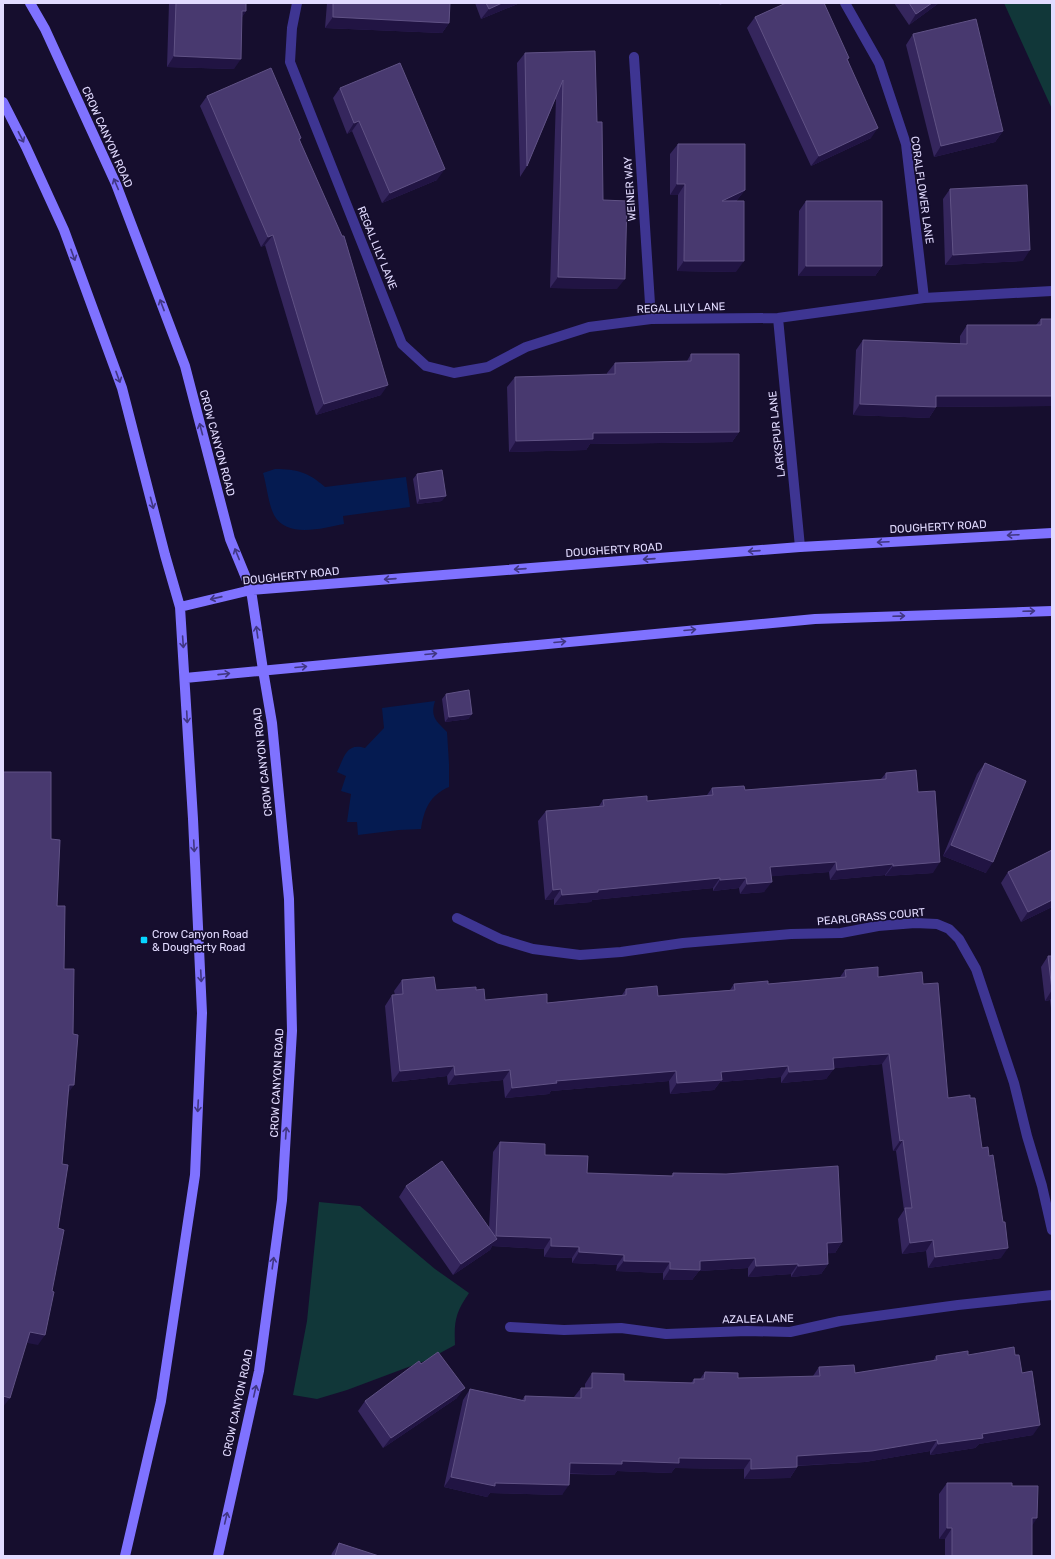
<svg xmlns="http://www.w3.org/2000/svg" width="1055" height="1559" viewBox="0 0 1055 1559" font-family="Rubik,sans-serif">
	<rect width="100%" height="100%" fill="#160e2e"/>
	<!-- green -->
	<path fill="#113739" d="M1004,3H1052V111V109Z
		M319,1202L360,1206L435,1269L469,1293C455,1313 454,1322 455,1345L427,1360L347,1390L317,1399L293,1395L307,1321Z"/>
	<!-- water -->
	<path fill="#051b51" d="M275,469C297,469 308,472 325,487L406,477L410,507L343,516L344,524C323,528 287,539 274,515C268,503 267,486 263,473Z
		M435,701C430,717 436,721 447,732L449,764V787C430,795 424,809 421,829L399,830L358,835L357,822H347L351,794L341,791L346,776L337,772C344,758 346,742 365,748L384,728L382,708Z"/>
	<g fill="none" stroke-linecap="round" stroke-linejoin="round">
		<!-- street -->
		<path stroke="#3e3592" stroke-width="10" d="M297,3L292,28L290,62L402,344L426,366L454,373L488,367L526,347L589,327L651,319L778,318L924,298L1052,291
			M845,3L879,63L906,144L924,298
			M634,57L651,319
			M778,318L800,547
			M457,918L500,939L533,949L580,955L621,952L683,943L791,934L841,933L878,926L915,923L937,924L949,929L959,939L976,969L1014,1083L1027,1136L1042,1186L1052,1230
			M510,1327L564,1330L621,1328L666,1334L747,1331L790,1332L840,1321L958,1305L1052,1295"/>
		<!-- secondary -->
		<path stroke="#7f72ff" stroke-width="10" d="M30,3L45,29L116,184L185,366L230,539L251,590L263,670L272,723L289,899L292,1031L282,1200L259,1371L218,1556
			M3,102L26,147L64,230L122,388L165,555L180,607L193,819L202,1013L195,1175L161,1401L125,1556
			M180,607L251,590L800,547L1052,533
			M185,678L815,619L1052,611"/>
	</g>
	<!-- wall -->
	<path fill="#35265d" d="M169,3H246V11L242,17L234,69L167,67Z
		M327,3H450L449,23L442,33L325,28Z
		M475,3H520L481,19Z
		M716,3H722L721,5Z
		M894,3H939L909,25Z
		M755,17L848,60L871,138L811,166L747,28Z
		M913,34L1003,131L995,142L934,157L906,45Z
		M595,51L597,122L603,200L617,289L550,288L556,98L527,166L520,177L517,63L525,53Z
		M340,88L437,180L382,203L352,131L347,134L333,98Z
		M207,96L301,138L300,140L381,395L316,415L265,245L261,247L200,106Z
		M678,144L745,190L737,200L736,272L677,271L678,195H670V154Z
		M950,189L1023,261L945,265L943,199Z
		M806,201L882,266L875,276H798L799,211Z
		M1041,319H1052V406L936,407L929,418L853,415L856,350L863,340L960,344V336L967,325H1036Z
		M691,354L739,432L732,442L590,444L586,450L509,452L507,387L515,377L607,374V373L615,363L687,361Z
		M417,474L442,501L417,504L413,479Z
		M446,694L472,714L468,719L445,722L442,699Z
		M985,763L986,873L943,856L977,774Z
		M886,773L918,792L933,873L885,876V875L830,880L829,872L771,876L764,892L740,894L739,888L713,891V888L592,900L591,902L554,905V899L545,900L538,821L546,811L599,806L603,800L647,801L707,795L712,788L745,790L881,779Z
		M1052,850V907L1021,922L1001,883L1008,872Z
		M1048,956H1052V1016L1050,1000L1045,1001L1041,967Z
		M845,970L878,977L923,984L948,1098L982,1148L1001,1258L928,1268L926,1251L902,1254L898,1219L904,1210L896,1151H893L882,1064L834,1068L826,1079L781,1083V1077L720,1082L714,1090L670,1094L669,1081L551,1091L549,1094L505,1098L503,1080L448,1085L447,1076L392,1082L385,1006L392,995H395L394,991L402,980L436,990H476L485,1000L547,1003L622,995L626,989L658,996L730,990L734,984H768L840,977Z
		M500,1142L545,1155L587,1173L671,1176L673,1173L842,1242L835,1253H828V1264L821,1274L791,1277V1274L748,1277V1268L699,1271L692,1280H663V1273L616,1271L617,1265L572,1263V1258L544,1257V1249L492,1246L490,1250L453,1275L399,1197L406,1186L489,1228L493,1152Z
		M968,1355H1015L1022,1373L1033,1435L979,1444L975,1448L930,1455V1451L865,1462L797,1466V1467L790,1478L744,1479V1469L675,1468L671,1473L617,1471L614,1475L570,1474L562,1495L490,1493L487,1497L444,1487L463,1400L470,1389L522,1400L525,1396L574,1397L581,1388H585V1384L592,1373L624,1381L691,1383L694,1379H700L705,1372L738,1378L813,1376L819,1367L855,1373L933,1361L936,1356Z
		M457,1398L383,1448L358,1411L365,1401Z
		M947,1483L1012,1486L1032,1526V1556H945V1539H939V1494Z
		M339,1543L379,1556H331L332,1553Z"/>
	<!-- shaded-wall -->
	<path fill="#211443" d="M502,3H520L481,19L489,9Z
		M932,3H939L909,25L916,14Z
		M242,11H246L239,22Z
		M333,17L449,23L442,33L325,28Z
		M174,56L241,59L234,69L167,67Z
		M359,121L352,131L347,134L354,123Z
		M878,128L871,138L811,166L819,156Z
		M1003,131L995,142L934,157L941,146Z
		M445,169L437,180L382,203L390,193Z
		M677,184H685L678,195H670Z
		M745,190L737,200L722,201Z
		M273,235L265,245L261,247L268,237Z
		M1030,250L1023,261L945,265L953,255Z
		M684,261H744L736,272L677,271Z
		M806,266H882L875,276H798Z
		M558,277L625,279L617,289L550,288Z
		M388,385L381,395L316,415L324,404Z
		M936,396H1052V406L929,407Z
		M860,404L936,407L929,418L853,415Z
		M739,432L732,442L590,444L586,450L509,452L516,441L593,433Z
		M446,496L442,501L417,504L420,499Z
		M472,714L468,719L445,722L449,717Z
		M951,845L993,862L986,873L943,856Z
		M836,862L829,872L763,877L770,867Z
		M940,862L933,873L885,876L893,866Z
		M893,864L885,875L830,880L837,870Z
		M720,878L713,888L592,900L591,902L554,905L562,895L598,890Z
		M746,878L739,888L713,891L720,880Z
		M772,882L764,892L740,894L747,884Z
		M561,889L554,899L545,900L553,890Z
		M1052,900V907L1021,922L1028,912Z
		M1052,990V997L1050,1000L1045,1001Z
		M889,1054L882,1064L826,1069L833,1058Z
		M454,1066L447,1076L392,1082L400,1071Z
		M788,1066L781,1077L720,1082L714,1090L670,1094L677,1083L721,1072Z
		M834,1069L826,1079L781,1083L789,1072Z
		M510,1070L503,1080L448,1085L455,1075Z
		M676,1071L669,1081L551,1091L549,1094L505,1098L512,1088L556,1081Z
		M69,1085H74L67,1095Z
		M903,1140L896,1151H893L900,1141Z
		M496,1236L551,1238L544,1249L492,1246L490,1250L453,1275L461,1264L490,1244Z
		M933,1240L926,1251L902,1254L910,1243Z
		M842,1242L835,1253L820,1254L827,1243Z
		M551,1246L579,1247L572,1258L544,1257Z
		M1008,1248L1001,1258L928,1268L935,1257Z
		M579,1252L624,1255L617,1265L572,1263Z
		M755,1258L748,1268L699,1271L692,1280H663L670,1269L700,1261Z
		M624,1261L670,1262L663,1273L616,1271Z
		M798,1264L791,1274L748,1277L756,1266Z
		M828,1264L821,1274L791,1277L798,1266Z
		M30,1332L45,1335L38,1345L22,1342Z
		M465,1388L457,1398L383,1448L391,1438Z
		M3,1396L10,1398L3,1407Z
		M1040,1425L1033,1435L979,1444L975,1448L930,1455L938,1444L982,1434Z
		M937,1440L930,1451L865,1462L789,1466L797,1456Z
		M679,1458L751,1459L744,1469L675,1468L671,1473L617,1471L614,1475L563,1473L570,1463Z
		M797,1467L790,1478L744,1479L751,1469Z
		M451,1477L569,1485L562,1495L490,1493L487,1497L444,1487Z
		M1032,1518H1037L1030,1529Z
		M947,1528H952L945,1539H939Z"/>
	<!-- building -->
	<path fill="#48396f" stroke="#605285" d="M176,3H246V11H242L241,59L174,56Z
		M333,3H450L449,23L333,17Z
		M486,3H502L489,9Z
		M786,3H824L849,58L847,59L878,128L819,156L755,17Z
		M909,3H932L916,14Z
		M976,19L1003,131L941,146L913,34Z
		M595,51L597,122H602L603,200L627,201L625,279L558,277L563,80L527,166L525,53Z
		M400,63L445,169L390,193L359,121L354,123L340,88Z
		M271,68L301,138L299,139L342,236H344L388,385L324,404L273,235L268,237L207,96Z
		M678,144H745V190L722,201H744V261H684L685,184H677Z
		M1027,185L1030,250L953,255L950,189Z
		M806,201H882V266H806Z
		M1041,319H1052V396H936V407L860,404L863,340L967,344V325H1041Z
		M691,354H739V432L593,433V439L516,441L515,377L615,374V363L691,361Z
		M442,470L446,496L420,499L417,474Z
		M469,690L472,714L449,717L446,694Z
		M985,763L1026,781L993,862L951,845Z
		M916,770L918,792L935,791L940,862L893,866V864L837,870L836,862L770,867L772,882L747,884L746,878L720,880V878L598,890V892L562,895L561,889L553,890L546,811L604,806L603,800L647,796V801L713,795L712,788L744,786L745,790L886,779V773Z
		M3,772H51V839L60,840L57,906H65L64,969H74L73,1034L78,1035L74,1085H69L62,1164L68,1165L58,1228L64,1230L52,1291L54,1292L45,1335L30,1332L10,1398L3,1396Z
		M1052,850V900L1028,912L1008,872Z
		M1048,956H1052V990Z
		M878,967V977L922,972L923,984L938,983L948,1098L970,1095V1098H975L982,1148L988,1147L989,1156L993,1155L1003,1222H1005L1008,1248L935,1257L933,1240L910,1243L905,1208H912L903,1140L900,1141L889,1054L833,1058L834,1069L789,1072L788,1066L721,1072L722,1080L677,1083L676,1071L556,1081L557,1083L512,1088L510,1070L455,1075L454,1066L400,1071L392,995L403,994L402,980L434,977L436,990L476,987V990L484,989L485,1000L547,994V1003L626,995V989L657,986L658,996L735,990L734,984L768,981V984L846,977L845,970Z
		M500,1142L545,1144V1155L588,1156L587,1173L673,1176V1173L726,1174L838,1166L842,1242L827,1243L828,1264L798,1266V1264L756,1266L755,1258L700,1261V1270L670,1269V1262L624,1261V1255L579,1252V1247L551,1246V1238L496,1236Z
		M442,1161L497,1239L461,1264L406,1186Z
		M1014,1347L1015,1355H1019L1022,1373L1032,1371L1040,1425L982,1434L983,1438L938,1444L937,1440L872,1451L797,1456V1467L751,1469V1459L679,1458V1463L622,1461V1464L570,1463L569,1485L495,1483V1486L451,1477L470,1389L525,1401V1396L581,1398V1388H592V1373L624,1374V1381L694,1383V1379H704L705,1372L738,1373V1378L820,1376L819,1367L854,1365L855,1373L937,1360L936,1356L968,1351V1355Z
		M438,1352L465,1388L391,1438L365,1401L419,1361L421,1364Z
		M947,1483H1012V1486H1038L1037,1518H1032V1556H952V1528H947Z
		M339,1543L379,1556H335Z"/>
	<!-- one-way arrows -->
	<defs><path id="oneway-shaft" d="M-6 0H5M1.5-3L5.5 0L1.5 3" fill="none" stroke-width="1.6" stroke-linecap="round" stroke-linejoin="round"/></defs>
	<g stroke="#403682">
		<use href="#oneway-shaft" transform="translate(21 137) rotate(63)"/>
		<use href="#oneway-shaft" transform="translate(116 184) rotate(-113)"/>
		<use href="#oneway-shaft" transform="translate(73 255) rotate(70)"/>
		<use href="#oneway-shaft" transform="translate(162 305) rotate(-111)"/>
		<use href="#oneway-shaft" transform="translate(118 377) rotate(70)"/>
		<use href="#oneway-shaft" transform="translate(201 429) rotate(-105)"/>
		<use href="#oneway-shaft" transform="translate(152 503) rotate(75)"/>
		<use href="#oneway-shaft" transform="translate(1013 535) rotate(177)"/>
		<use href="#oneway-shaft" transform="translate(883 542) rotate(177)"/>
		<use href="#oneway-shaft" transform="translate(754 551) rotate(176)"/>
		<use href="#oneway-shaft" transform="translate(237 554) rotate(-112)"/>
		<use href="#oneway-shaft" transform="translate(649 559) rotate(176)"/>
		<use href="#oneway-shaft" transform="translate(520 569) rotate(176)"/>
		<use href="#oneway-shaft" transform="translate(390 579) rotate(176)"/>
		<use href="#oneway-shaft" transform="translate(216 598) rotate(167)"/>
		<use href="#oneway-shaft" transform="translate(1029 611) rotate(-2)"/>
		<use href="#oneway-shaft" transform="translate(899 616) rotate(-2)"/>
		<use href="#oneway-shaft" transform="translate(690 630) rotate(-5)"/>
		<use href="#oneway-shaft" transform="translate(257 632) rotate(-98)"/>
		<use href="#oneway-shaft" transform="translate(183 642) rotate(86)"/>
		<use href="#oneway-shaft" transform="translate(560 642) rotate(-5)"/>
		<use href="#oneway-shaft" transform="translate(431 654) rotate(-5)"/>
		<use href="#oneway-shaft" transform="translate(301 667) rotate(-5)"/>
		<use href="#oneway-shaft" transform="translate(224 674) rotate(-6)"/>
		<use href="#oneway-shaft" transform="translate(187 717) rotate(87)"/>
		<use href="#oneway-shaft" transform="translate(194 846) rotate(87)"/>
		<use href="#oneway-shaft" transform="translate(201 976) rotate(87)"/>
		<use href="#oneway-shaft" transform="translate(198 1106) rotate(93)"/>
		<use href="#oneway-shaft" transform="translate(286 1133) rotate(-86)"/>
		<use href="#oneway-shaft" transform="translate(273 1263) rotate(-82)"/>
		<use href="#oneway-shaft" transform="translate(255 1391) rotate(-77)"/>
		<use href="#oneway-shaft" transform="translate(226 1518) rotate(-77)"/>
	</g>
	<!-- markers -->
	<rect fill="#07d5ff" stroke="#160e2e" stroke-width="1.5" x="140" y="936" width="8" height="8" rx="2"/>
	<g text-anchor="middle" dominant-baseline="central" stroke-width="3.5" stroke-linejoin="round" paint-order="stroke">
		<!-- street labels -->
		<g font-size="11" fill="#e2dbff" stroke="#160e2e">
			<text transform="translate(107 137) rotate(66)">CROW CANYON ROAD</text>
			<text transform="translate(630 189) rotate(-94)">WEINER WAY</text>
			<text transform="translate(922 190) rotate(82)">CORALFLOWER LANE</text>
			<text transform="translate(377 248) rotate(68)">REGAL LILY LANE</text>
			<text transform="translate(681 308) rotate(-2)">REGAL LILY LANE</text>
			<text transform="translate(777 434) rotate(-96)">LARKSPUR LANE</text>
			<text transform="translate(217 443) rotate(75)">CROW CANYON ROAD</text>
			<text transform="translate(938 527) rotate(-3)">DOUGHERTY ROAD</text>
			<text transform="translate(614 550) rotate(-4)">DOUGHERTY ROAD</text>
			<text transform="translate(291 576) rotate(-6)">DOUGHERTY ROAD</text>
			<text transform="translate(263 762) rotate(-96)">CROW CANYON ROAD</text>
			<text transform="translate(871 917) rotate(-5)">PEARLGRASS COURT</text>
			<text transform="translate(277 1083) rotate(-87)">CROW CANYON ROAD</text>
			<text transform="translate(758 1319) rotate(-1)">AZALEA LANE</text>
			<text transform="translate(238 1403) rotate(-78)">CROW CANYON ROAD</text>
		</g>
		<!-- poi labels -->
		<g font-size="11" fill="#e2dbff" stroke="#160e2e" text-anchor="start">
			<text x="152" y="934">Crow Canyon Road<tspan x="152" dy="13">&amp; Dougherty Road</tspan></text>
		</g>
	</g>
	<!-- border -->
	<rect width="1055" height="1559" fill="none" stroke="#e2dbff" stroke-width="8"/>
</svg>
